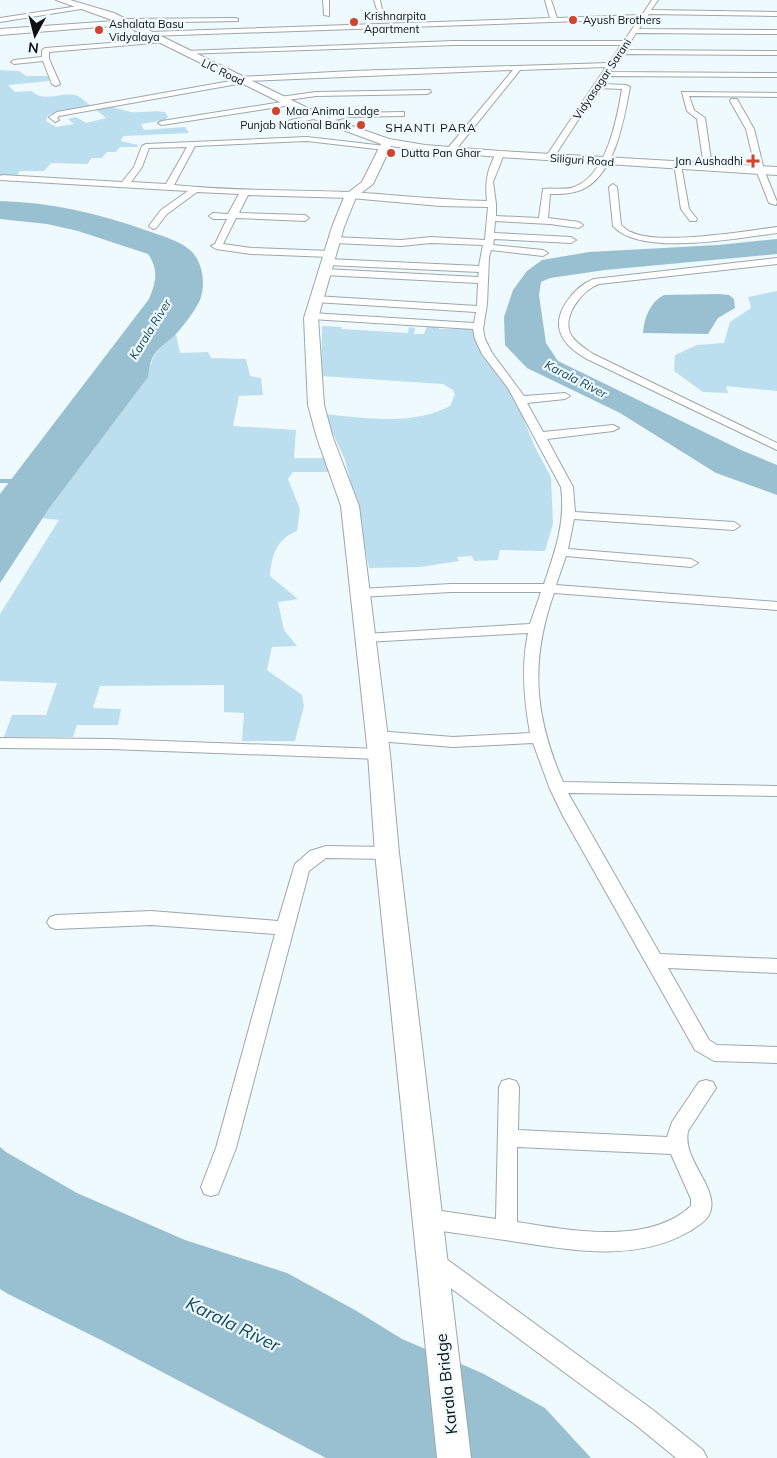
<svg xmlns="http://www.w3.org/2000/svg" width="777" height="1458" viewBox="0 0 777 1458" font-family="Mulish,sans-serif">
	<rect width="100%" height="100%" fill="#effafe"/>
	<!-- green -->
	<path fill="#bbdfee" d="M0,70L19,71L26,76H50L49,81L8,85L15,92L32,91C44,104 62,90 78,96C82,98 87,103 91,106L48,115L46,121L56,127L74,124L68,119L76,117L86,123L106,118L96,110C109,103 119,110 132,112C143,113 153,110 165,112L168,117L165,120L141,124L144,130L185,127L189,133L124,136L121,139V141L138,145L137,147H120L116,152H107L102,158H92L87,164L51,163L44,171H20L16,176L0,175Z
		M777,291V391L726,386L728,393L703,392L674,371L675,355L697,345L724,343L730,322L751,308L748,297Z
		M322,326L342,327L341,329L408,333L409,327L415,328L414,334H424L427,326H439V329H475L511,388L535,447L551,477L553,524L545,551L500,550L498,560L474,561L472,556L457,557L459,561L420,567L369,568L357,508L345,460L324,414C366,418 412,426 450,406L455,394L453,390L443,384L321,376Z
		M176,334L180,353L208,352L211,358L246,359L250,376L261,378L263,395L239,396L233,426L296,430L294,458H325L329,472H293L288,479L300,509L297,531C276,540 272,554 270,576L298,599L278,602L284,630L297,646L272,647L267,670L302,695L304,706L295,741H242L244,713L224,712V685L100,686L93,708L121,709L118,725H77L73,737H4L12,715H46L57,683L0,681V614L59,520L42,518L151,364C155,350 165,343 176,334Z"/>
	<!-- water -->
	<path fill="#99c0d0" d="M0,201C51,202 100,214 148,231C162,236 178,240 190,250C203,262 206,283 200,300C195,311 184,325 176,334C169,341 160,346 154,355C150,361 149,369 148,377L50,507L0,583V494L149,299C156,282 159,270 148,254L78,231L47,224L0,219Z
		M777,239V254L605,270L550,278L541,282L539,295L546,343L558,361L741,450L777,465V495L716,473L620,413L527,368L505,345L504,317L513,290L527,271L542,260L589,252L718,245Z
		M719,294L729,295L734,299L735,308L718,318L708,334L643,333C644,318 650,302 664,295Z
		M0,1147L6,1152L77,1193L185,1240L287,1273L355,1310L402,1339L482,1373L545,1408L591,1458H326L103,1341L8,1294L0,1289Z"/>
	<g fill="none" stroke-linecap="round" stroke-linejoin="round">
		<!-- stream -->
		<path stroke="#99c0d0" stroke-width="4" d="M0,481H14"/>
		<!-- street casing -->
		<g stroke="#9da7ab" stroke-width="2">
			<path id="street" d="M323,0H329V16L324,15Z
				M374,0H380L383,14L378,13Z
				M545,0H551L557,18L642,15L652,0H658L651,10L777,12V16L649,14L639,29L777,30V34L636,33L625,50L777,51V55L622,54L610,72L777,73V77L607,76L602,84L626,85L630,87C624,119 615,176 581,190C571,194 561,194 550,194L548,218L579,222L583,225L579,228L550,224L495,221L494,233L571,237L576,240L571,243L494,239L493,245L543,250L548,253L543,256L491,250L489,257L487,304L483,329L485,339L492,353L524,396L565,393L570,396L565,399L527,403L543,432L613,425L619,428L613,431L547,439L573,487L575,512L734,522L740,526L734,530L574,519L568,549L691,559L698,563L691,567L566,556L556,585L777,602V610L554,593C530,661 534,715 563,782L777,786V796L568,793L660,954L777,959V973L668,968L709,1040L717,1045L777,1047V1063L714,1061L695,1050L563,816L550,789L533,743L453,747L377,741L372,740L369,736L372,732L377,731L453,737L530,733C524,700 521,666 528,633L365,642L358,638L365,634L530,624L541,592H451L360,597L353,593L360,589L451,584H544C555,552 566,521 561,487L508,388L482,354L475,339L473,329L311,319L306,316L311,313L474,323L476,312L315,302L310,299L315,296L477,306L478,283L324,275L319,272L324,269L478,277L479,272L328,265L323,262L328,259L479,266L483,245L431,243L401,246L334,243L329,240L334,237L401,240L431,237L485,240L488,207L440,206L351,198L248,195L239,213L305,215L309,218L305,221L236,218L223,244L251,248L330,251L335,254L330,257L251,254L216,249L211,246L215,244L227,219H213L209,216L213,213L228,214L239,194L197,192L167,214L156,228L153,229L149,226L161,210L188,191L0,180V176L2,175L122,182L134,167L142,146L146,144L307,137L385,146L389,148L385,150L307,141L195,146L174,185C233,191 291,190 350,192C396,195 441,200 487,201C485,182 487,169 497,152H500L504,154L493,182L496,204V216L539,218L543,189C553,187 564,191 574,187C607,175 617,119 622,89L599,88L552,160L545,158L606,67L520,70L454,152H448V148L513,70L246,81L243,83L59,116L57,118L59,120L55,122L49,117L57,112L236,80L239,77L352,71L609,63L621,45H454L183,54L182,53L185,51L454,41H624L639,19L150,36L147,34L150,32L550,18ZM187,147L166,184L131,182L142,167L149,148Z
				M85,5L87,6V8L0,22V18Z
				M236,18L238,19V21L123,23L120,21L123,19Z
				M163,39L166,41L165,42L49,52V59L60,84L56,86L52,84L43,61L14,64L11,62L14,60L42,57V50L45,48Z
				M430,90L431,92L427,94L316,96L280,101L276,99L280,97L316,92Z
				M682,92L777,93V97L689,96L694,110L705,118L712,167L708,169L704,167L697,119L687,111Z
				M731,99H737L754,129L764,170L777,202L776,205L769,203L756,170L746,129L730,101Z
				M288,101H291V105L162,125L158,123L162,121Z
				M404,112V116H401L350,117L323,122L319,120L350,113Z
				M315,114H318V118L265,130L261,128Z
				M674,163L681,165L689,209L697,219L696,221H690L681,209Z
				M613,184L617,187L621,225C624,227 627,231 631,232C658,246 745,231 777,227V233C738,238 640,257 613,226L609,187Z
				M777,258V264L599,284C582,290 561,317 571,335C576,343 586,349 593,354L777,443V450L585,358C576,352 565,345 561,334C552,313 575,286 594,279Z
				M0,738L110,739L379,749L384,750L387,754L384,758L379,759L110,749L0,748Z
				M326,846L387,847L393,849L395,853L393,857L387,859L326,858L309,871L236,1148L218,1194L211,1196L204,1194L201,1187L216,1148L275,934L151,925L56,929L50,927L47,922L50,917L56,915L151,911L278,921L295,864L310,851Z
				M509,1079L516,1081L519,1087L518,1130L667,1137L672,1122L699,1082L706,1080L713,1082L716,1088L688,1131C682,1159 716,1185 711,1209C710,1219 698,1226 690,1231C636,1263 570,1250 511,1241C484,1237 456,1233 428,1229L421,1226L418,1219L421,1212L428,1209L496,1219L499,1087L502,1081ZM517,1147L671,1154L691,1199V1206C648,1246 569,1230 517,1222Z
				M433,1252L441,1255L653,1410L703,1450L707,1458H676L637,1426L425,1269L422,1262L425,1255Z"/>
		</g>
		<!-- secondary casing -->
		<g stroke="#9da7ab" stroke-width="2">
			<path id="secondary" d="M56,0H70L114,13L324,116L389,139L425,145L500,151L777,167V175L500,157L425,151L391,146L373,184L356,197L344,227L318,318L324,405L333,438L359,506L390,754L399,853L471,1458H437L375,853L368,754L341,506L317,438L308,405L304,318L332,227L345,195L362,182L381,144L316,120L124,25L0,35V29L115,21Z"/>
		</g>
		<!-- street -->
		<use href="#street" fill="#fff" fill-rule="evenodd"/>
		<!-- secondary -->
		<use href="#secondary" fill="#fff" fill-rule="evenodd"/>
	</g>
	<!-- markers -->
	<g fill="#d0442c" stroke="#effafe" stroke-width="2">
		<circle cx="573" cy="20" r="5"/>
		<circle cx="354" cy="22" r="5"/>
		<circle cx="99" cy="30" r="5"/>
		<circle cx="276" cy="111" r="5"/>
		<circle cx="361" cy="125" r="5"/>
		<circle cx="391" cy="153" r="5"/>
		<path d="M750.5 153.5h5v5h5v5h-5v5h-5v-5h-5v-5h5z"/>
	</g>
	<g text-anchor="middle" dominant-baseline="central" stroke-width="4.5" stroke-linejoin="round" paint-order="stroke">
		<!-- far-poi labels -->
		<g font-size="11" fill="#0c1011" stroke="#effafe" text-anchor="start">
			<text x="364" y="16">Krishnarpita<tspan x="364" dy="13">Apartment</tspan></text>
			<text x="583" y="20">Ayush Brothers</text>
			<text x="109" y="24">Ashalata Basu<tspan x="109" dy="13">Vidyalaya</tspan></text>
			<text x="286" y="111">Maa Anima Lodge</text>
			<text x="351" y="125" text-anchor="end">Punjab National Bank</text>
			<text x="401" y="153">Dutta Pan Ghar</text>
			<text x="743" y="161" text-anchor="end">Jan Aushadhi</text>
		</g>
		<!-- far-street labels -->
		<g font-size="11" fill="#0c1011" stroke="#effafe">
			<text transform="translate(223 72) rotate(26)">LIC Road</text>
			<text transform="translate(602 79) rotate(-56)">Vidyasagar Sarani</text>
			<text transform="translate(582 160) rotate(4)">Siliguri Road</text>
		</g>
		<!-- far-neighbourhood labels -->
		<g font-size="12" letter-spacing="1" fill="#0c1011" stroke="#effafe">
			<text x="431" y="127">SHANTI PARA</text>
		</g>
		<!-- far-water labels -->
		<g font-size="12" font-style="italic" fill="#12495a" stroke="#effafe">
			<text transform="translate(150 329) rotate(-58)">Karala River</text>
			<text transform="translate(576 379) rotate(27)">Karala River</text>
		</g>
		<!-- near-street labels -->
		<g font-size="16" fill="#0c1011" stroke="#effafe">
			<text transform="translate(446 1384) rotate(-96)">Karala Bridge</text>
		</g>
		<!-- near-water labels -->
		<g font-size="18" font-style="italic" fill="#12495a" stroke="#effafe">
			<text transform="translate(233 1324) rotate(26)">Karala River</text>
		</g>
	</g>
	<!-- north arrow -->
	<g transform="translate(35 35) rotate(187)" stroke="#effafe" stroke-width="4" paint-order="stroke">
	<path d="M0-4L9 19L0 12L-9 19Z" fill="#0c1011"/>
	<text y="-8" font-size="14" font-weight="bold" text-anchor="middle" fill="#0c1011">N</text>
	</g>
</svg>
